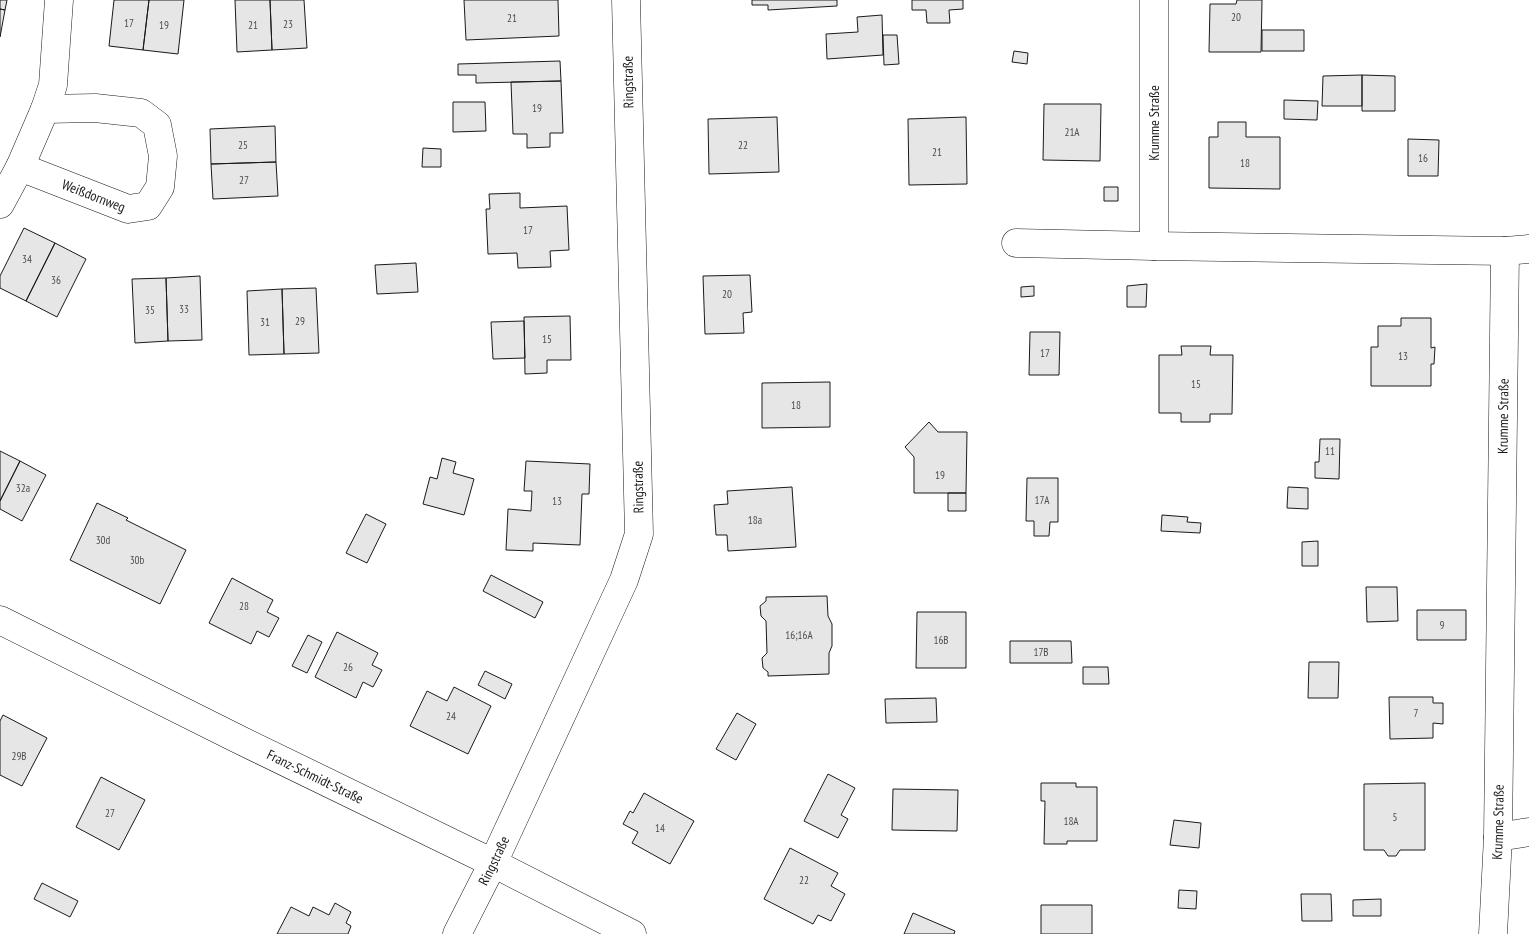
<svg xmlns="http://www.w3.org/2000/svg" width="1529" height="934" viewBox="0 0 1529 934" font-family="'PT Sans Narrow',sans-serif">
	<rect width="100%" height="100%" fill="#fff"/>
	<!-- building -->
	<path fill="#e6e6e6" stroke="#1a1a1a" d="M0,0H7L5,10L0,9Z
		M114,0H149L143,50L109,46Z
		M149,0H184L178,54L143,50Z
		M235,0H270L272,50L237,52Z
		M270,0H304L307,48L272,50Z
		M464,0H558L559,36L466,40Z
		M752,0H837V6L768,10V5H752Z
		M912,0H963V9L949,10L950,23H927L926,10H912Z
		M1237,0H1262L1261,52H1209L1210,4H1236Z
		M0,9L5,10L0,37Z
		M882,15L883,55L827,59L826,34L858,32L857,17Z
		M1262,30H1304V51H1262Z
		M883,35H897L899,64L884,65Z
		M1014,51L1028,53L1027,64L1012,62Z
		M560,61L561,81L476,83V75H458V64Z
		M1362,75V106H1322L1323,76Z
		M1362,75L1395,76V111H1362Z
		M561,81L563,133H550V147L527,148V134H513L511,82Z
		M1284,100L1318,101L1317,120L1284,119Z
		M453,102H485L486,131L453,132Z
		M1044,104H1101L1100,161L1043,160Z
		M777,117L779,172L709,174L708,119Z
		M966,117L967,184L909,185L908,119Z
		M1218,122H1246V137H1280V189L1209,188V137H1218Z
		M275,126L276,162L211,164L210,129Z
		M1408,139L1439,140L1438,176H1408Z
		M423,148L441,149V167H422Z
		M276,162L278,196L213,199L211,164Z
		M1104,187H1118V201H1104Z
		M520,193V208L567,206L569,250L550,251L551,267L518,268L517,253L488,254L486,209H490L489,194Z
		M24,228L55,243L26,301L0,288V276Z
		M55,243L86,259L57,317L26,301Z
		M416,263L418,292L377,294L375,265Z
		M750,275L752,312L743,313L744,333L705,334L703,276Z
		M200,276L202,340L168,341L166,278Z
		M166,278L168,341L135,343L132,279Z
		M1147,284L1146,307H1127V286Z
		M1034,286V296L1021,297V287Z
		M316,288L319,353L284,354L282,289Z
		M282,289L284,354L249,355L247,291Z
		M570,316L571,360H547V373L525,374L524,317Z
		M1401,318H1431V348L1435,347L1434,364H1431V386H1371V347H1378V326H1401Z
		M524,321L525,358L493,359L491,322Z
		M1030,332H1060L1059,375H1029Z
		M1181,346H1211L1210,355H1233L1232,414H1210V422H1181V413H1159V355H1182Z
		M830,382V427L762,428V383Z
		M929,422L938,432H967L966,493H914V457L905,447Z
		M1320,439H1340L1339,479L1315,478V462H1319Z
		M0,451L20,461L0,501Z
		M442,458L456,462L453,473L474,479L464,515L423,504L430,477L437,479Z
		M20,461L46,475L22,521L0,509V501Z
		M526,461L590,464L589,494H582L580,545L533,543V551L506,550L508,509L531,511L532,491H524Z
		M1027,478H1058V522H1050L1049,536H1034V521H1026Z
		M792,487L796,547L728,551L727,535H716L714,505L728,504L727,491Z
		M1288,487L1308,488V509L1287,508Z
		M948,493H966V511H948Z
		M97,503L128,518L126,520L186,550L160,604L70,560Z
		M366,514L386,524L367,563L346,553Z
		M1162,515L1188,517L1187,522L1201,523L1200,533L1161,531Z
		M1318,541V566H1302V542Z
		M491,575L543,602L535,618L483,591Z
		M232,578L273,600L267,612L279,618L269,637L257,631L251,644L209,623Z
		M1366,587H1397L1398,621L1367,622Z
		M827,596L828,616L832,624V646L829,653V674L768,676V672L763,668L762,658L767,653L766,621L761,616L760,606L766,601V597Z
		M1417,610H1466V640H1417Z
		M917,612H966V668H916Z
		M337,632L378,653L372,665L382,670L373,687L363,682L356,698L315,677Z
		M308,635L322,642L307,673L292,666Z
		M1010,641H1071L1072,663H1010Z
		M1309,662H1339L1338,698H1308Z
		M1083,667H1108L1109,684H1083Z
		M485,671L512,684L505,699L478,685Z
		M454,687L491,706L468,754L410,726L427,691L447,701Z
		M1389,697H1433V703H1443V724L1433,723V738L1390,739Z
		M936,698L937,722L886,723L885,699Z
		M737,713L756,724L736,760L716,749Z
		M3,715L47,738L22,786L0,775V721Z
		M828,774L855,788L841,815L848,819L838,838L804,821Z
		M101,777L145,800L119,850L76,827Z
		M1041,783H1076V787H1097V841H1067V844H1044L1045,801H1041Z
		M1425,783V850H1400L1396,856H1388L1384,850H1364V784Z
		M893,789L958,790L957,831L892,830Z
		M644,793L694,821L670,864L632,843L638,832L623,824L630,811L633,813Z
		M1174,820L1201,823L1199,848L1170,845Z
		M790,848L838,873L831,886L845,894L831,921L818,915L813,924L764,899Z
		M42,883L78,901L70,917L34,899Z
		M1179,890L1197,891L1196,909L1178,908Z
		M1301,894H1331L1332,921H1302Z
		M1381,899V916H1353V900Z
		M335,903L351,912L346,923L351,926L348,934H277L291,907L309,916L313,907L329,915Z
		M1041,905H1092V934H1041Z
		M913,913L955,931L954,934H904Z"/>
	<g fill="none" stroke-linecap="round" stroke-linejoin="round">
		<!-- minor casing -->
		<g stroke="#1a1a1a" stroke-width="29">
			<g id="minor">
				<path d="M1154,0V246L1505,251L1529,249"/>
				<path id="s1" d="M20,167L128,209L148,206L160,187L163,156L157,125L141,113L95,108L45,109"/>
				<path d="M0,204L20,167L45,109L53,85L59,0"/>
				<path d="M1016,243L1154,246"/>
				<path id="s2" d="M0,620L238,739L493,863L632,934"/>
				<path d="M1498,837L1529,832"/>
				<path id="s3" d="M457,934L493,863L624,580L639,534L626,0"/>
				<path id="s4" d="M1493,934L1498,837L1505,251"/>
			</g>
		</g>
		<!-- minor -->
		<use href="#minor" stroke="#fff" stroke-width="28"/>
	</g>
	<g text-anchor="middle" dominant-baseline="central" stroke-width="4" stroke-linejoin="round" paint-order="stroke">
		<!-- number labels -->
		<g font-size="11" fill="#4d4d4d">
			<text x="1236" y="17">20</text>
			<text x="512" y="18">21</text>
			<text x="129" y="23">17</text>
			<text x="288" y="24">23</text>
			<text x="164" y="25">19</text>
			<text x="253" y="25">21</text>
			<text x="537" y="108">19</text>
			<text x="1072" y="132">21A</text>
			<text x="243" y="145">25</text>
			<text x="743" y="145">22</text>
			<text x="937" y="152">21</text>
			<text x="1423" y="158">16</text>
			<text x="1245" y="163">18</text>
			<text x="244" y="180">27</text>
			<text x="528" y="230">17</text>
			<text x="27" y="259">34</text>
			<text x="56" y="280">36</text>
			<text x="727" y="294">20</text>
			<text x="184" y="309">33</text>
			<text x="150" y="310">35</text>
			<text x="300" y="321">29</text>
			<text x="265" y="322">31</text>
			<text x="547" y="339">15</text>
			<text x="1045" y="353">17</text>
			<text x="1403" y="356">13</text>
			<text x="1196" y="384">15</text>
			<text x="796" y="405">18</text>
			<text x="1330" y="451">11</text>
			<text x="940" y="475">19</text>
			<text x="23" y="488">32a</text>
			<text x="1042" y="500">17A</text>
			<text x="557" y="501">13</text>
			<text x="755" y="520">18a</text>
			<text x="103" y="540">30d</text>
			<text x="137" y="560">30b</text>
			<text x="244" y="606">28</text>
			<text x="1442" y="625">9</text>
			<text x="799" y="635">16;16A</text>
			<text x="941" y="640">16B</text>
			<text x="1041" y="652">17B</text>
			<text x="348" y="667">26</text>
			<text x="1416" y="713">7</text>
			<text x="451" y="716">24</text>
			<text x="19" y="756">29B</text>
			<text x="110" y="813">27</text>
			<text x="1395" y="817">5</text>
			<text x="1071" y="821">18A</text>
			<text x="660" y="828">14</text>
			<text x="804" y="880">22</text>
		</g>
		<!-- street labels -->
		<g font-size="14" fill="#1a1a1a" stroke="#fff">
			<text transform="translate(628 82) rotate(-91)">Ringstraße</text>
			<text transform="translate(1154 123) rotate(-90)">Krumme Straße</text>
			<text stroke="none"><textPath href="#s1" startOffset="79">Weißdornweg</textPath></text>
			<text stroke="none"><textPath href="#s4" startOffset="518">Krumme Straße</textPath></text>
			<text transform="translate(638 487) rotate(-91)">Ringstraße</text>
			<text stroke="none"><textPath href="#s2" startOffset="352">Franz-Schmidt-Straße</textPath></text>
			<text stroke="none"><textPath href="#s4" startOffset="112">Krumme Straße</textPath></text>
			<text stroke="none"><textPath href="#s3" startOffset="82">Ringstraße</textPath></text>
		</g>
	</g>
</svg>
